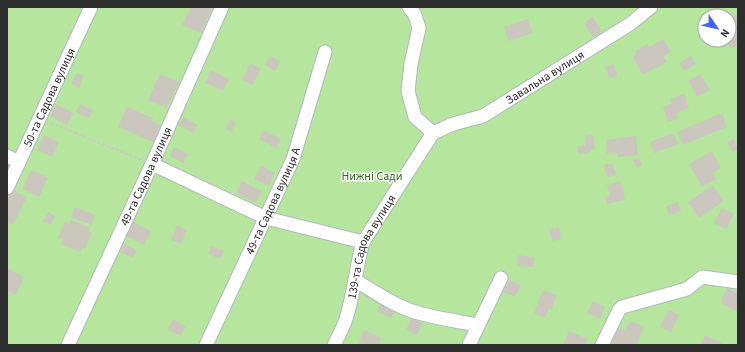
<svg xmlns="http://www.w3.org/2000/svg" width="745" height="352" viewBox="0 0 745 352" font-family="'Source Sans 3',sans-serif">
	<rect width="100%" height="100%" fill="#efe9e1"/>
	<!-- green -->
	<path fill="#b6e59e" fill-rule="evenodd" d="M7,7H738V345H7ZM705,16H729V40H705Z"/>
	<!-- building -->
	<path fill="#cbc7bf" d="M191,7H213L201,33L182,25Z
		M736,16L738,18V44L732,49L723,40H729V35L731,33L729,31V23Z
		M593,17L602,32L593,37L584,23Z
		M528,19L533,33L509,41L504,27Z
		M663,39L671,52L663,56L667,62L643,75L633,57L637,54L635,51L648,44L649,47Z
		M270,56L280,62L275,71L265,65Z
		M691,56L696,64L684,71L679,63Z
		M250,63L261,69L253,85L242,80Z
		M613,64L618,75L610,78L605,68Z
		M211,70L229,79L223,91L205,83Z
		M77,73L84,76L79,88L71,84Z
		M160,74L179,82L167,108L148,100Z
		M700,74L710,90L697,97L688,81Z
		M684,94L689,108L676,113L678,119L668,122L663,107L672,103L670,99Z
		M56,104L73,113L67,125L50,116Z
		M80,104L93,110L89,118L76,112Z
		M127,107L153,118L152,121L162,126L155,143L118,127Z
		M722,113L727,127L683,145L677,132Z
		M183,117L198,125L194,133L179,125Z
		M230,119L236,122L232,132L226,129Z
		M263,130L281,139L276,148L259,139Z
		M673,133L678,144L654,153L650,142Z
		M44,135L59,142L52,157L37,150Z
		M593,135L595,149H591V152L578,154L577,146L586,145L585,136Z
		M636,136L638,155L618,157L617,153L607,154L606,140Z
		M734,139L738,150L732,152L727,142Z
		M174,147L188,154L183,163L170,156Z
		M712,151L721,168L713,173L716,179L702,187L689,164Z
		M639,158L642,166L637,168L633,160Z
		M613,163L616,175L607,177L604,165Z
		M261,166L275,173L269,186L254,179Z
		M31,170L48,178L39,197L22,189Z
		M242,181L262,191L256,203L236,193Z
		M621,181L625,200L607,204L605,197L610,196L607,185Z
		M713,185L724,201L699,218L688,202Z
		M12,190L27,197L13,225L7,222V199Z
		M678,202L681,211L669,216L666,206Z
		M75,207L95,215L91,225L71,217Z
		M722,208L734,214L726,229L714,223Z
		M48,212L55,216L50,225L43,222Z
		M71,220L90,228L88,231L92,233L85,249L82,248L80,252L61,244L63,239L58,238L65,222L69,224Z
		M131,221L151,231L144,245L124,235Z
		M177,225L187,230L181,244L171,240Z
		M559,227L561,239L552,241L549,229Z
		M124,244L137,250L133,258L120,252Z
		M211,246L224,251L220,259L208,254Z
		M518,255L534,257L533,267L517,266Z
		M7,268L24,277L16,295L7,291Z
		M509,280L521,285L515,297L503,292Z
		M727,288L738,293V312L720,303Z
		M543,290L557,295L552,309L549,308L545,318L534,313Z
		M382,301L396,309L391,318L377,311Z
		M593,301L605,307L600,319L587,313Z
		M669,310L679,315L671,332L660,327Z
		M411,318L423,323L417,335L406,330Z
		M173,319L186,326L181,336L167,330Z
		M630,321L644,327L636,345H616L610,342L617,328L625,330Z
		M364,330L381,338L378,345H358Z
		M569,331L587,339L585,345H563Z
		M705,335L722,343L721,345H700Z"/>
	<g fill="none" stroke-linecap="round" stroke-linejoin="round">
		<!-- minor casing -->
		<g stroke="#b4b7c1" stroke-width="15">
			<g id="minor">
				<path d="M409,7L415,15L419,28L411,64L408,91L415,117L433,133"/>
				<path id="s1" d="M433,133L453,124L483,116L630,24L651,7"/>
				<path d="M7,156L19,162"/>
				<path d="M152,164L266,218L363,242"/>
				<path id="s2" d="M7,188L91,7"/>
				<path d="M355,280C373,291 391,304 412,311C433,318 456,321 478,325"/>
				<path id="s3" d="M68,345L152,164L222,7"/>
				<path id="s4" d="M206,345L293,159L325,52"/>
				<path id="s5" d="M334,345C338,337 343,328 346,319C354,294 356,267 363,242L433,133"/>
				<path d="M469,345L501,278"/>
				<path d="M602,345L619,310L622,307L687,289L702,277L738,282"/>
			</g>
		</g>
		<!-- path -->
		<path stroke="#c9c9c9" stroke-width="2" stroke-dasharray="3 2" stroke-linecap="butt" d="M51,123L142,160"/>
		<!-- minor -->
		<use href="#minor" stroke="#fff" stroke-width="13"/>
	</g>
	<g text-anchor="middle" dominant-baseline="central" stroke-width="3" stroke-linejoin="round" paint-order="stroke">
		<!-- street labels -->
		<g font-size="12" fill="#2e2e2e" stroke="#fff">
			<text stroke="none"><textPath href="#s1" startOffset="126">Завальна вулиця</textPath></text>
			<text stroke="none"><textPath href="#s2" startOffset="100">50-та Садова вулиця</textPath></text>
			<text stroke="none"><textPath href="#s3" startOffset="186">49-та Садова вулиця</textPath></text>
			<text stroke="none"><textPath href="#s4" startOffset="159">49-та Садова вулиця А</textPath></text>
			<text stroke="none"><textPath href="#s5" startOffset="106">139-та Садова вулиця</textPath></text>
		</g>
		<!-- park labels -->
		<g font-size="12" fill="#2c6e1b" stroke="#fff">
			<text x="372" y="176">Нижні Сади</text>
		</g>
	</g>
	<!-- border -->
	<rect width="745" height="352" fill="none" stroke="#2e2e2e" stroke-width="16"/>
	<!-- north arrow -->
	<g transform="translate(717 28) rotate(124)"><circle r="19" fill="#ffffff" stroke="#ababab"/>
	<path d="M0-3L7 15L0 10L-7 15Z" fill="#4264fb"/>
	<text y="-6" font-size="11" font-weight="bold" text-anchor="middle" fill="#2e2e2e">N</text>
	</g>
</svg>
